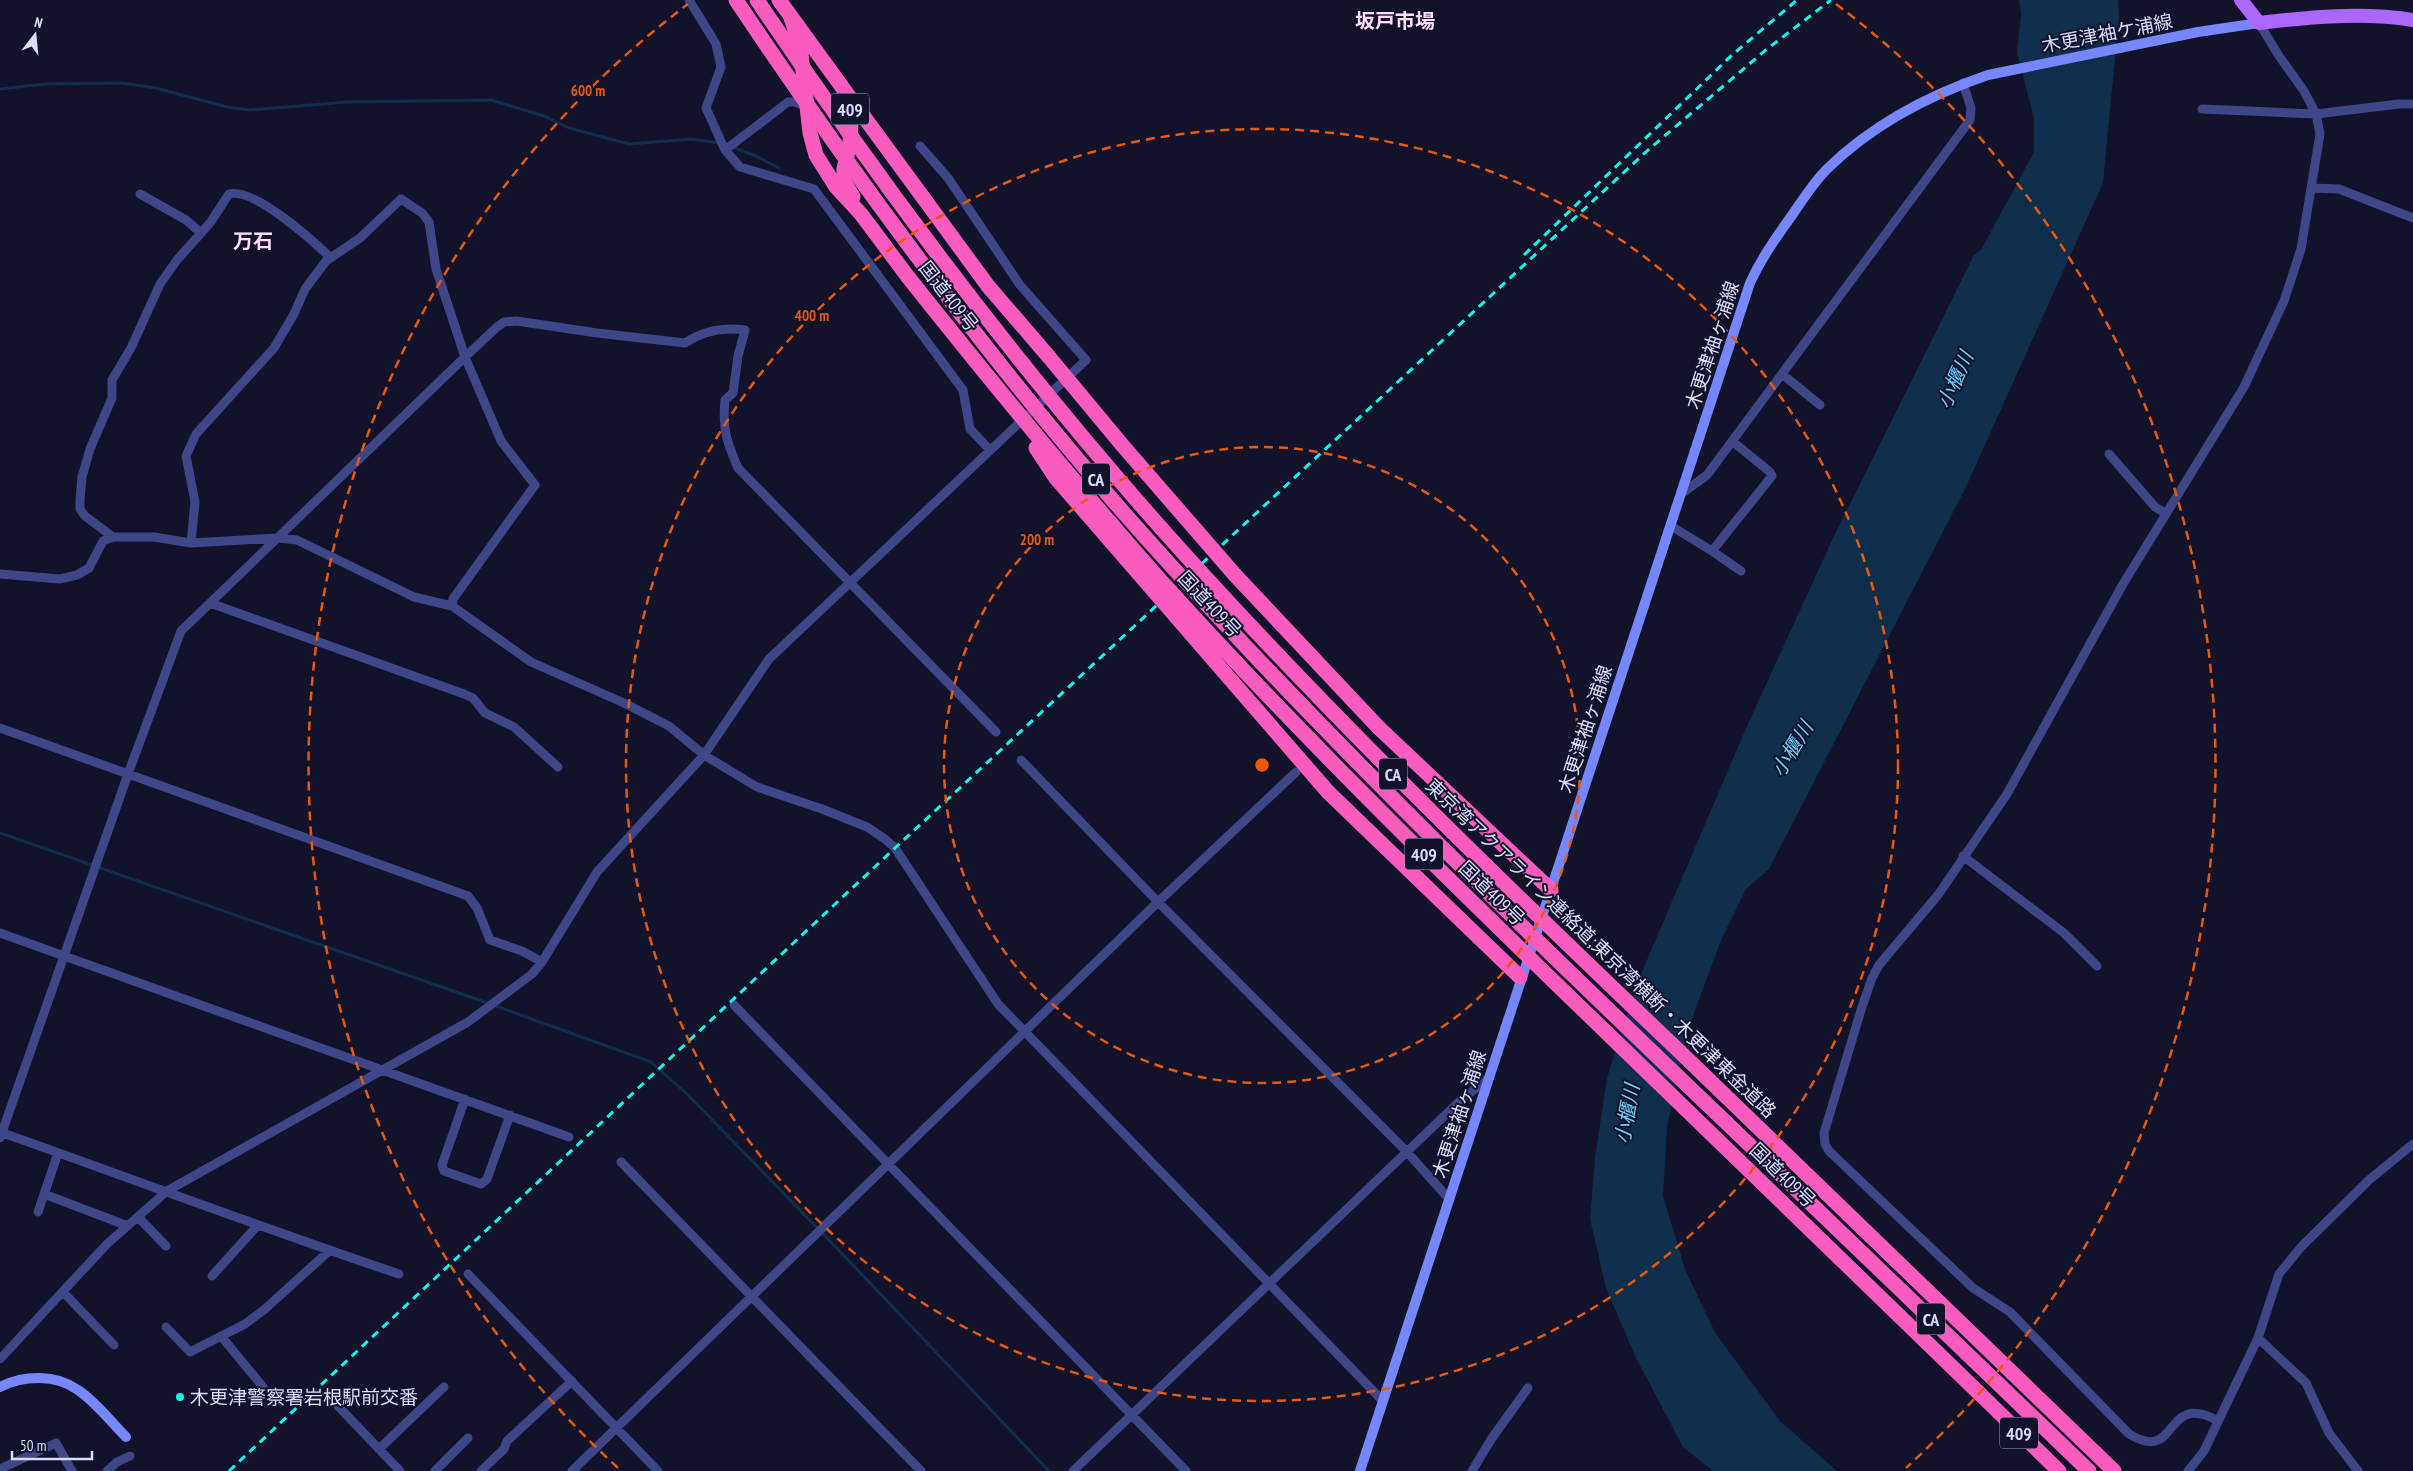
<svg xmlns="http://www.w3.org/2000/svg" width="2413" height="1471" viewBox="0 0 2413 1471" font-family="'PT Sans Narrow','Noto Sans JP',sans-serif">
	<rect width="100%" height="100%" fill="#12122a"/>
	<!-- water -->
	<path fill="#0f2e4c" d="M2019,0H2118L2119,16L2103,183L1965,489L1769,869L1746,889L1722,938L1690,1024L1667,1127L1663,1196L1686,1272L1716,1334L1780,1421L1837,1471H1713L1683,1447L1636,1358L1606,1288L1590,1219L1595,1157L1607,1078L1638,981L1747,726L1834,536L1974,255L1981,250L2034,152V118L2017,53L2021,14Z"/>
	<g fill="none" stroke-linecap="round" stroke-linejoin="round">
		<!-- stream -->
		<path stroke="#0f2e4c" stroke-width="3" d="M0,89L45,84L122,83L156,88L227,107L250,110L347,102L491,100L544,116L569,128L629,144L691,139L719,143
			M732,147L756,156L779,168
			M0,833L479,1000L651,1062L687,1094L830,1241L1049,1471"/>
		<!-- street -->
		<path stroke="#3e4687" stroke-width="9" d="M689,0L716,44L721,67L706,108L725,150L740,167L814,189L963,390L970,429L990,450
			M2202,109L2316,114L2399,104H2413
			M725,150L788,102H795L807,107
			M2312,188L2339,189L2413,218
			M140,194L186,220L201,233
			M1782,374L1820,405
			M1732,441L1770,472L1772,476L1712,551L1741,571
			M2109,454L2155,507L2165,513
			M1681,494L1707,475L1970,120L1971,108L1963,83
			M1671,526L1712,551
			M113,537L85,516L80,509V500L82,477L90,449L112,398V380L131,348L160,284L177,260L210,223L229,194C254,187 313,241 331,258
			M191,543L195,502L186,456L196,434L274,348L294,314L305,289L326,261L360,238L401,199L422,213L429,222L436,269L465,357L501,441L535,485L453,599L452,606
			M0,574L60,579L77,575L89,568L103,541L113,537H154L191,543L278,538L297,540L414,597L452,606L531,662L624,703L669,726L704,755L757,787L822,809L867,827L885,839L895,848L998,1004L1383,1401
			M210,603L464,694L473,698L485,713L514,727L558,767
			M0,728L468,896L477,908L490,940L522,951L542,962
			M1021,760L1158,902L1407,1152L1450,1200
			M1963,856L2064,933L2097,966
			M0,933L569,1137
			M734,1005L1186,1471
			M465,1099L442,1165L444,1171L481,1184L487,1179L510,1115
			M0,1132C133,1179 265,1229 399,1274
			M0,1138L128,774L181,631L465,357L497,327L504,322L517,321L597,333L685,343C703,331 724,327 745,330L738,356L733,393L725,400C722,430 727,442 738,468L996,732
			M621,1162L921,1471
			M44,1194L128,1226
			M38,1212L58,1153
			M138,1217L166,1246
			M468,1274L658,1471
			M212,1276L257,1226
			M63,1292L114,1345
			M166,1327L190,1352L245,1324L265,1309L329,1251
			M221,1336L263,1387
			M2258,1338L2306,1383L2329,1433L2358,1471
			M0,1359L107,1244L167,1191L468,1022L532,974L542,962L597,872L704,755L769,659L1086,360L1020,285L948,178L920,146
			M338,1406L400,1471
			M2218,1421C2162,1390 2180,1465 2129,1434L2010,1312L1973,1288L1829,1151L1825,1144L1824,1133L1861,1010L1872,978L1879,965L1938,895L2007,794L2123,584L2244,387L2284,301L2301,249L2320,134L2316,114L2304,91L2279,56L2259,23
			M379,1449L444,1387
			M0,1469L56,1443L72,1471
			M107,1471L117,1462L130,1456
			M435,1471L468,1438
			M481,1471L504,1449L507,1441L572,1381
			M572,1471L1158,902L1296,772
			M1073,1471L1461,1100L1489,1078
			M1472,1471L1492,1438L1528,1388
			M2188,1471L2204,1451L2258,1338L2279,1274L2301,1247L2369,1180L2413,1144"/>
		<!-- secondary -->
		<path stroke="#7686fb" stroke-width="10" d="M0,1387C24,1375 56,1374 78,1390C96,1402 111,1422 126,1437
			M1360,1471L1750,283C1761,259 1775,239 1790,218C1802,201 1813,183 1827,169C1872,125 1929,95 1988,75L2198,32L2259,23"/>
		<!-- primary -->
		<path stroke="#ad66fa" stroke-width="14" d="M2241,0L2259,23C2310,17 2362,12 2413,20"/>
		<!-- highway -->
		<path stroke="#fa5bbe" stroke-width="15" d="M779,0L845,91L850,105L851,122L850,142L844,169V181L853,197
			M791,18L800,45L810,133L816,155L836,187L861,214L908,277
			M845,91L988,286L1049,357
			M1379,728L1551,890
			M1328,792L1520,977
			M1780,1174L2089,1471
			M1980,1394L2059,1471"/>
		<!-- rail -->
		<path stroke="#0ef8ed" stroke-width="3" stroke-dasharray="8 6" stroke-linecap="butt" d="M1524,255L1732,55L1797,0
			M229,1471L895,848L1648,150L1767,49L1831,0"/>
		<!-- highway-bridge -->
		<path stroke="#fa5bbe" stroke-width="15" d="M736,0C869,199 1013,393 1175,570C1367,781 1574,977 1780,1174
			M757,0C888,195 1030,384 1188,558C1344,730 1511,891 1679,1051C1824,1191 1969,1331 2114,1471
			M908,277C990,380 1074,483 1162,582C1303,738 1454,885 1605,1031C1730,1152 1855,1273 1980,1394
			M1049,357L1123,446L1235,575L1379,728
			M1036,448L1055,477L1328,792"/>
	</g>
	<!-- distance rings -->
	<g fill="none" stroke="#e8590c" stroke-width="2.5" stroke-dasharray="9 6">
		<circle cx="1262" cy="765" r="318"/>
		<circle cx="1262" cy="765" r="636"/>
		<path d="M618 1468A953 953 0 0 1 688 4M1836 4A953 953 0 0 1 1906 1468"/>
	</g>
	<!-- markers -->
	<circle fill="#0ef8ed" stroke="#12122a" stroke-width="2" cx="180" cy="1397" r="5"/>
	<g text-anchor="middle" dominant-baseline="central" stroke-width="4" stroke-linejoin="round" paint-order="stroke">
		<!-- shield labels -->
		<g fill="#12122a" stroke="#9fa0be" stroke-width="1">
			<rect x="831" y="93.5" width="38" height="31" rx="4"/>
			<rect x="1082" y="463.5" width="28" height="31" rx="4"/>
			<rect x="1379" y="758.5" width="28" height="31" rx="4"/>
			<rect x="1405" y="838.5" width="38" height="31" rx="4"/>
			<rect x="1917" y="1303.5" width="28" height="31" rx="4"/>
			<rect x="2000" y="1417.5" width="38" height="31" rx="4"/>
		</g>
		<g font-size="18" font-weight="bold" fill="#dcddfe">
			<text x="850" y="109">409</text>
			<text x="1096" y="479">CA</text>
			<text x="1393" y="774">CA</text>
			<text x="1424" y="854">409</text>
			<text x="1931" y="1319">CA</text>
			<text x="2019" y="1433">409</text>
		</g>
		<!-- street labels -->
		<g font-size="19" fill="#dcddfe" stroke="#12122a">
			<text transform="translate(2107 33) rotate(-11)">木更津袖ケ浦線</text>
			<text transform="translate(949 296) rotate(52)">国道409号</text>
			<text transform="translate(1712 345) rotate(-72)">木更津袖ヶ浦線</text>
			<text transform="translate(1210 604) rotate(47)">国道409号</text>
			<text transform="translate(1585 729) rotate(-72)">木更津袖ヶ浦線</text>
			<text transform="translate(1492 893) rotate(44)">国道409号</text>
			<text transform="translate(1601 948) rotate(44)">東京湾アクアライン連絡道;東京湾横断・木更津東金道路</text>
			<text transform="translate(1459 1114) rotate(-72)">木更津袖ヶ浦線</text>
			<text transform="translate(1783 1175) rotate(44)">国道409号</text>
		</g>
		<!-- poi labels -->
		<g font-size="19" fill="#dcddfe" stroke="#12122a" text-anchor="start">
			<text x="190" y="1397">木更津警察署岩根駅前交番</text>
		</g>
		<!-- neighbourhood labels -->
		<g font-size="20" font-weight="bold" fill="#fedef7" stroke="#12122a">
			<text x="1395" y="21">坂戸市場</text>
			<text x="253" y="241">万石</text>
		</g>
		<!-- water labels -->
		<g font-size="20" font-style="italic" fill="#6dcefb" stroke="#12122a">
			<text transform="translate(1955 380) rotate(-66)">小櫃川</text>
			<text transform="translate(1792 749) rotate(-59)">小櫃川</text>
			<text transform="translate(1627 1114) rotate(-80)">小櫃川</text>
		</g>
	</g>
	<circle cx="1262" cy="765" r="8" fill="#e8590c" stroke="#12122a" stroke-width="2.5"/>
	<g font-size="15" text-anchor="middle" font-weight="bold" fill="#e8590c" stroke="#12122a" stroke-width="4" stroke-linejoin="round" paint-order="stroke">
		<text x="588" y="96">600 m</text>
		<text x="812" y="321">400 m</text>
		<text x="1037" y="545">200 m</text>
	</g>
	<!-- north arrow -->
	<g transform="translate(35 35) rotate(16)" stroke="#12122a" stroke-width="4" paint-order="stroke">
	<path d="M0-4L9 19L0 12L-9 19Z" fill="#dcddfe"/>
	<text y="-8" font-size="14" font-weight="bold" text-anchor="middle" fill="#dcddfe">N</text>
	</g>
	<!-- scale -->
	<path d="M12 1451v8h80v-8" fill="none" stroke="#dcddfe" stroke-width="2.5"/>
	<text x="20" y="1451" font-size="15" fill="#dcddfe" stroke="#12122a" stroke-width="4" paint-order="stroke">50 m</text>
</svg>
